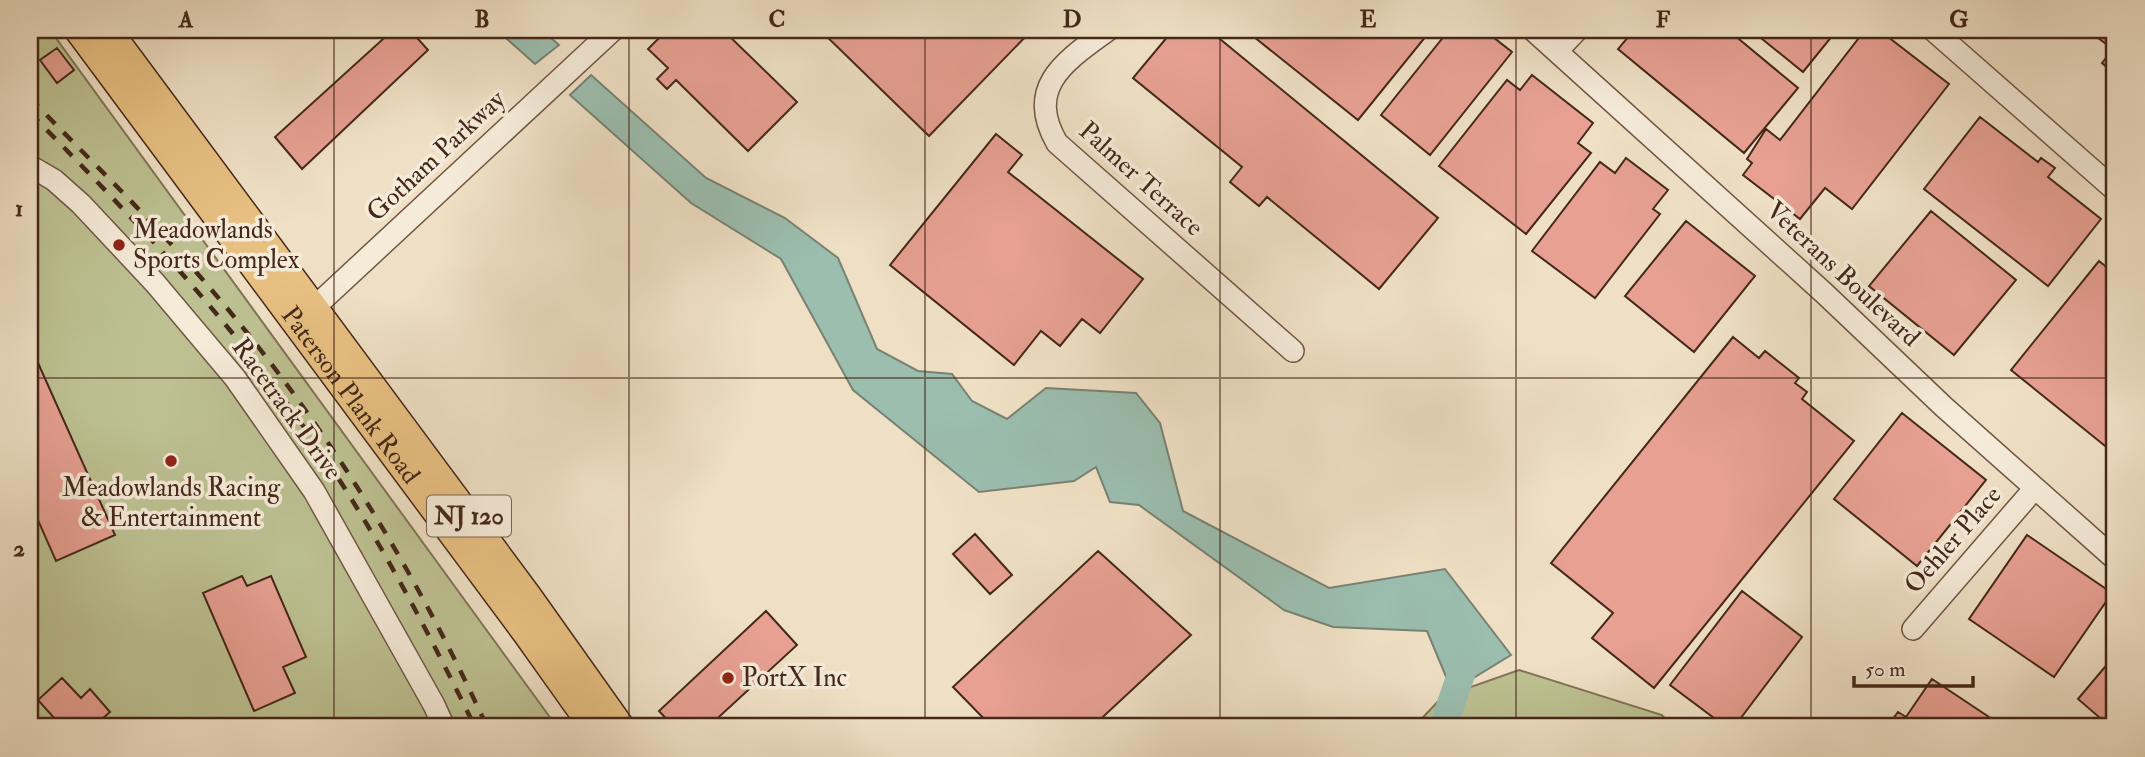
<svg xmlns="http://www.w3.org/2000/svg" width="2145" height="757" viewBox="0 0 2145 757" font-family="'IM FELL Double Pica',serif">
	<rect width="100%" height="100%" fill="#efe0c5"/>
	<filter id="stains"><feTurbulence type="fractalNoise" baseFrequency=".00286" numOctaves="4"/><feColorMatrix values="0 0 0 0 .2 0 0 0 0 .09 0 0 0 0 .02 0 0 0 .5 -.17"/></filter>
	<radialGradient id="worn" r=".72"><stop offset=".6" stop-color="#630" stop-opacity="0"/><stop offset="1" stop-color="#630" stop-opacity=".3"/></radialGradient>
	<!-- green -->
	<path fill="#bdc192" stroke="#817456" stroke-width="2" d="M30,30H50L557,727H30Z
		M1519,670L1662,715L1672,727H1414L1442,697Z"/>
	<!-- water -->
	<path fill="#9bbeaf" stroke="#798273" stroke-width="2" d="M497,30H542L559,45L535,64Z
		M591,75L706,178L785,218L838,258L877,349L918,371L952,374L972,401L1007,419L1046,388L1136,393L1160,423L1183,511L1329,588L1445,569L1511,655L1452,691L1427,631L1333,627L1284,610L1139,505L1110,502L1096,467L1074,481L979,492L853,390L781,259L691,203L570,95Z"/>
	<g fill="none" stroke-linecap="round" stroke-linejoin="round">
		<!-- river -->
		<path stroke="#9bbeaf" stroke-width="28" d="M1443,727L1468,654"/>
	</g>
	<!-- building -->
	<path fill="#e7a092" stroke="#452819" stroke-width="2" d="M393,30H410L428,50L302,169L275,137Z
		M667,30H723L797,102L748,151L676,80L667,89L657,79L668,68L648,49Z
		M820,30H1032L929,136Z
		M1173,30H1209L1438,218L1379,289L1267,197L1259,206L1230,182L1242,167L1133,78Z
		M1252,30H1431L1358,120L1249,33Z
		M1449,30H1484L1512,52L1430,155L1381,115Z
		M1634,30H1728L1798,88L1744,153L1618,49Z
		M1751,30H1837L1803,72Z
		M1865,30H1879L1949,84L1852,209L1825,188L1800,219L1743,175L1752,163L1747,159L1766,129L1780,140Z
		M2087,30H2115V74L2102,63L2113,49Z
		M57,48L74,70L57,83L40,60Z
		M1532,75L1593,123L1578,143L1591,153L1526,234L1439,166L1507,80L1520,90Z
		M1980,117L2038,162L2041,158L2055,168L2048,177L2101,219L2048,286L1924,189Z
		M996,134L1022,155L1008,172L1143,279L1100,333L1082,319L1060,346L1041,331L1014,365L890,265Z
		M1626,158L1668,190L1653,209L1660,214L1595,298L1532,251L1600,162L1615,173Z
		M1931,211L2016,280L1954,355L1869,286Z
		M1686,221L1755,276L1694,352L1625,296Z
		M2099,261L2115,274V454L2011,370Z
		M1733,337L1759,358L1765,351L1799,378L1795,383L1807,392L1802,399L1854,441L1654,688L1592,638L1613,613L1551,563Z
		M30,345L115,535L56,561L30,502Z
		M1902,413L1986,480L1917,566L1834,499Z
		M975,534L1012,575L990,594L953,554Z
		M2027,535L2112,593L2054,677L1969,619Z
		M1098,551L1191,635L1092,727H992L953,687Z
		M30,559L38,577L30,581Z
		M242,576L247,586L271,576L306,657L283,667L295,693L254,711L203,593Z
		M1742,591L1802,637L1734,727H1726L1670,685Z
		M766,611L797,645L708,727H674L659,711Z
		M2115,655V727H2090L2099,717L2078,699Z
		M62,678L81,698L90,689L110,712L93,727H57L53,723L56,720L38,700Z
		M1932,679L2004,727H1887L1898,712L1906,717Z"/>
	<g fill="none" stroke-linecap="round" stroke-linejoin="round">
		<!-- minor casing -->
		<g stroke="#705644" stroke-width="24">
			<path id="minor" d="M1108,30C1067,60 1024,86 1057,143L1293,351
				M1533,30L1824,293L1944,407L2115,559
				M1933,30L2115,190
				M1558,50L1577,30
				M30,166L54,180L81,204L155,283L235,378L314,491L434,705L444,727
				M304,317L613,30
				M1913,629L2035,488"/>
		</g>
		<!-- major casing -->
		<g stroke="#452819" stroke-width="31">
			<g id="major">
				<path id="s1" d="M79,30L527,633L594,727"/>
				<path d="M107,30L527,596L620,727"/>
			</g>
		</g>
		<!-- minor -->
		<use href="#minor" stroke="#f5ebd9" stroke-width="21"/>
		<!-- major -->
		<use href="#major" stroke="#e8c082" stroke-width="28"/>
		<!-- rail -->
		<path stroke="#452819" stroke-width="4.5" stroke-dasharray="12 12" stroke-linecap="butt" d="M30,98C80,150 132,200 180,254C307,394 409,556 487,727
			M30,113C126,210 219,308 299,420C368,517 423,621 475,727"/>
	</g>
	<!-- grid -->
	<path fill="none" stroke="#452819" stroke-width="2" stroke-opacity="0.55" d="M334,30V727M629,30V727M925,30V727M1220,30V727M1516,30V727M1811,30V727M30,378H2115"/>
	<!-- markers -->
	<g fill="#8f2418" stroke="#f5ebd9" stroke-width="2.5">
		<circle cx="119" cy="245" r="7"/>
		<circle cx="171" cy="461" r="7"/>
		<circle cx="728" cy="678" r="7"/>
	</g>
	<g text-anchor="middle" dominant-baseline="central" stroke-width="7" stroke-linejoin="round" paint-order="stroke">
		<!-- shield labels -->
		<rect fill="#f5ebd9" stroke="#7a6253" stroke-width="2" x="427" y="495.5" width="84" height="41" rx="5"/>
		<g font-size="24" font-weight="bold" fill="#452819">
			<text x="469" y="516">NJ 120</text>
		</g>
		<!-- street labels -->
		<g font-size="26" fill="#452819" stroke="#f5ebd9">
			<text transform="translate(436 156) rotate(-43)">Gotham Parkway</text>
			<text transform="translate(1141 179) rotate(42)">Palmer Terrace</text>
			<text transform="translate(1843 274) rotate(43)">Veterans Boulevard</text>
			<text stroke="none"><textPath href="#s1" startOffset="455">Paterson Plank Road</textPath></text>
			<text transform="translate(287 409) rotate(54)">Racetrack Drive</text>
			<text transform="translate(1953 540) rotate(-49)">Oehler Place</text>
		</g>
		<!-- poi labels -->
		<g font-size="26" fill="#452819" stroke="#f5ebd9" text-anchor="start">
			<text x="133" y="230">Meadowlands<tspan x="133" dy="30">Sports Complex</tspan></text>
			<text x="171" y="488" text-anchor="middle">Meadowlands Racing<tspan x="171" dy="30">&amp; Entertainment</tspan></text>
			<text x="742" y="678">PortX Inc</text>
		</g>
	</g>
	<!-- margin -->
	<rect width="2145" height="757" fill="none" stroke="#efe0c5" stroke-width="77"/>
	<!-- scale -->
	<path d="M1854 676v10h119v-10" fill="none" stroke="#452819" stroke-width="3.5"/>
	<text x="1865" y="676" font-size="21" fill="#452819" stroke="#f5ebd9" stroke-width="5" paint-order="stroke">50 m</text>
	<rect x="38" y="38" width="2068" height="680" fill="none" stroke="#452819" stroke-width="2.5"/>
	<g font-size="23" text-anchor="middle" font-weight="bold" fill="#452819">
		<text x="186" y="27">A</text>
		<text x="482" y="27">B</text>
		<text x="777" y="27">C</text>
		<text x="1072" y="27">D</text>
		<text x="1368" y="27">E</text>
		<text x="1663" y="27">F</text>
		<text x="1959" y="27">G</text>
		<text x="19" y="216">1</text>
		<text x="19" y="556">2</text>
	</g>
	<rect width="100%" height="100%" filter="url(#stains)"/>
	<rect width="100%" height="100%" fill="url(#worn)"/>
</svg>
